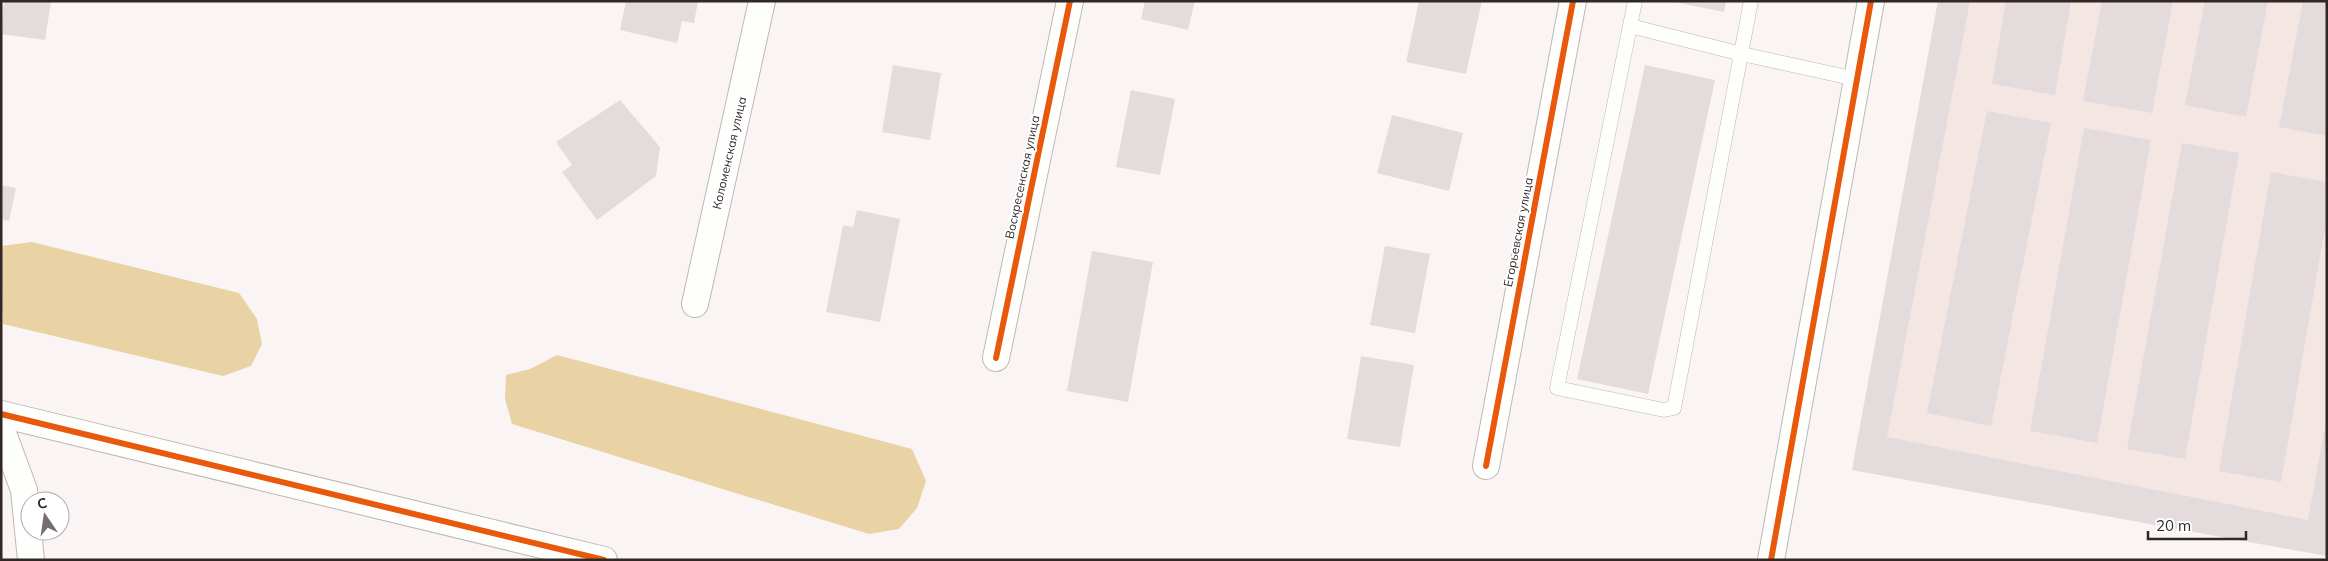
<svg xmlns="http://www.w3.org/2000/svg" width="2328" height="561" viewBox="0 0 2328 561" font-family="Mulish,sans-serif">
	<rect width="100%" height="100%" fill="#faf5f4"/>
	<!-- built -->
	<path fill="#f4e6e3" d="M1938,1H2327V556L1852,470Z"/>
	<!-- forest -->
	<path fill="#e9d2a3" d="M32,242L239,293L257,319L262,344L251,366L223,376L3,324L1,246Z
		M557,355L912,449L926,481L917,508L899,529L869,534L512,424L505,399L506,375L530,369Z"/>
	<!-- building -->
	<path fill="#e4dbdc" d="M4,1H51L45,40L1,34Z
		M626,1H698L694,23L682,21L677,43L620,30Z
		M1145,1H1195L1188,30L1141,19Z
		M1419,1H1482L1466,74L1406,62Z
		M1669,1H1726L1724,12Z
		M1938,1H1970L1887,437L2308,520L2327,415V556L1852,470Z
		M2006,1H2071L2055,95L1992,84Z
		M2102,1H2173L2152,113L2083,101Z
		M2205,1H2268L2246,117L2185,105Z
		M2303,1H2327V136L2279,127Z
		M893,65L941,73L930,140L882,132Z
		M1645,65L1715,80L1648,394L1577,379Z
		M1131,90L1175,99L1160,175L1116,167Z
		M620,100L660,147L656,176L597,220L562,172L572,165L556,142Z
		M1987,111L2051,123L1991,426L1927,413Z
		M1392,115L1463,133L1449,191L1377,173Z
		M2084,128L2151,140L2097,443L2030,431Z
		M2182,143L2239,153L2185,459L2127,449Z
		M2271,172L2327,182V216L2281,482L2219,471Z
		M1,185L16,188L9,221L1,219Z
		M857,210L900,219L880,322L826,312L843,225L853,227Z
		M1385,246L1430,254L1415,333L1370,325Z
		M1092,251L1153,262L1128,402L1067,391Z
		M1361,356L1414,365L1400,447L1347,439Z"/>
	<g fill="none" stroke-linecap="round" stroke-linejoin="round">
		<!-- service casing -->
		<g stroke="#beb7b5" stroke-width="15">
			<path id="service" d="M1635,1L1557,388L1664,410L1674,408L1751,1
				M1630,26L1742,54L1856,79"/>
		</g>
		<!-- minor casing -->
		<g stroke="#beb7b5" stroke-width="28">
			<path id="minor" d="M695,304L762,1
				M996,358L1070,1
				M1,414L604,560
				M1,428L24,490L31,560
				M1486,466L1573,1
				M1771,560L1871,1"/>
		</g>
		<!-- service -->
		<use href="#service" stroke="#fefefd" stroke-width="14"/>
		<!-- minor -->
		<use href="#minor" stroke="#fefefd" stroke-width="26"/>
		<!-- cycleway casing -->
		<g stroke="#fff" stroke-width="9">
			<path id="cycleway" d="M996,358L1070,1
				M1,414L604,560
				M1486,466L1573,1
				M1771,560L1871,1"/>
		</g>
		<!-- cycleway -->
		<use href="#cycleway" stroke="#e8590c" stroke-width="6"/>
	</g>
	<g text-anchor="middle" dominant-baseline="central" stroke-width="4" stroke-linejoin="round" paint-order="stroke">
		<!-- street labels -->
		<g font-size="12" fill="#312725" stroke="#fff">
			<text transform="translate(729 153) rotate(-77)">Коломенская улица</text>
			<text transform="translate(1022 177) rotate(-78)">Воскресенская улица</text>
			<text transform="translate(1518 232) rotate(-79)">Егорьевская улица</text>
		</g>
	</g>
	<!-- border -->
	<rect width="2328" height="561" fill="none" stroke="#312725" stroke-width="5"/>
	<!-- north arrow -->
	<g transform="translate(45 516) rotate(347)"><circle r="24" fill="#ffffff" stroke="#ada9a8"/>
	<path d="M0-4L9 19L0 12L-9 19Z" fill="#776f6d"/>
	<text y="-8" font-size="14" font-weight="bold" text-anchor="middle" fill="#312725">С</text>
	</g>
	<!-- scale -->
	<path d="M2148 531v8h98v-8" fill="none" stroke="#312725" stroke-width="2.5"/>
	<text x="2156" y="531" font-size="15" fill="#312725" stroke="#ffffff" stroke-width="4" paint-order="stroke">20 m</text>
</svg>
